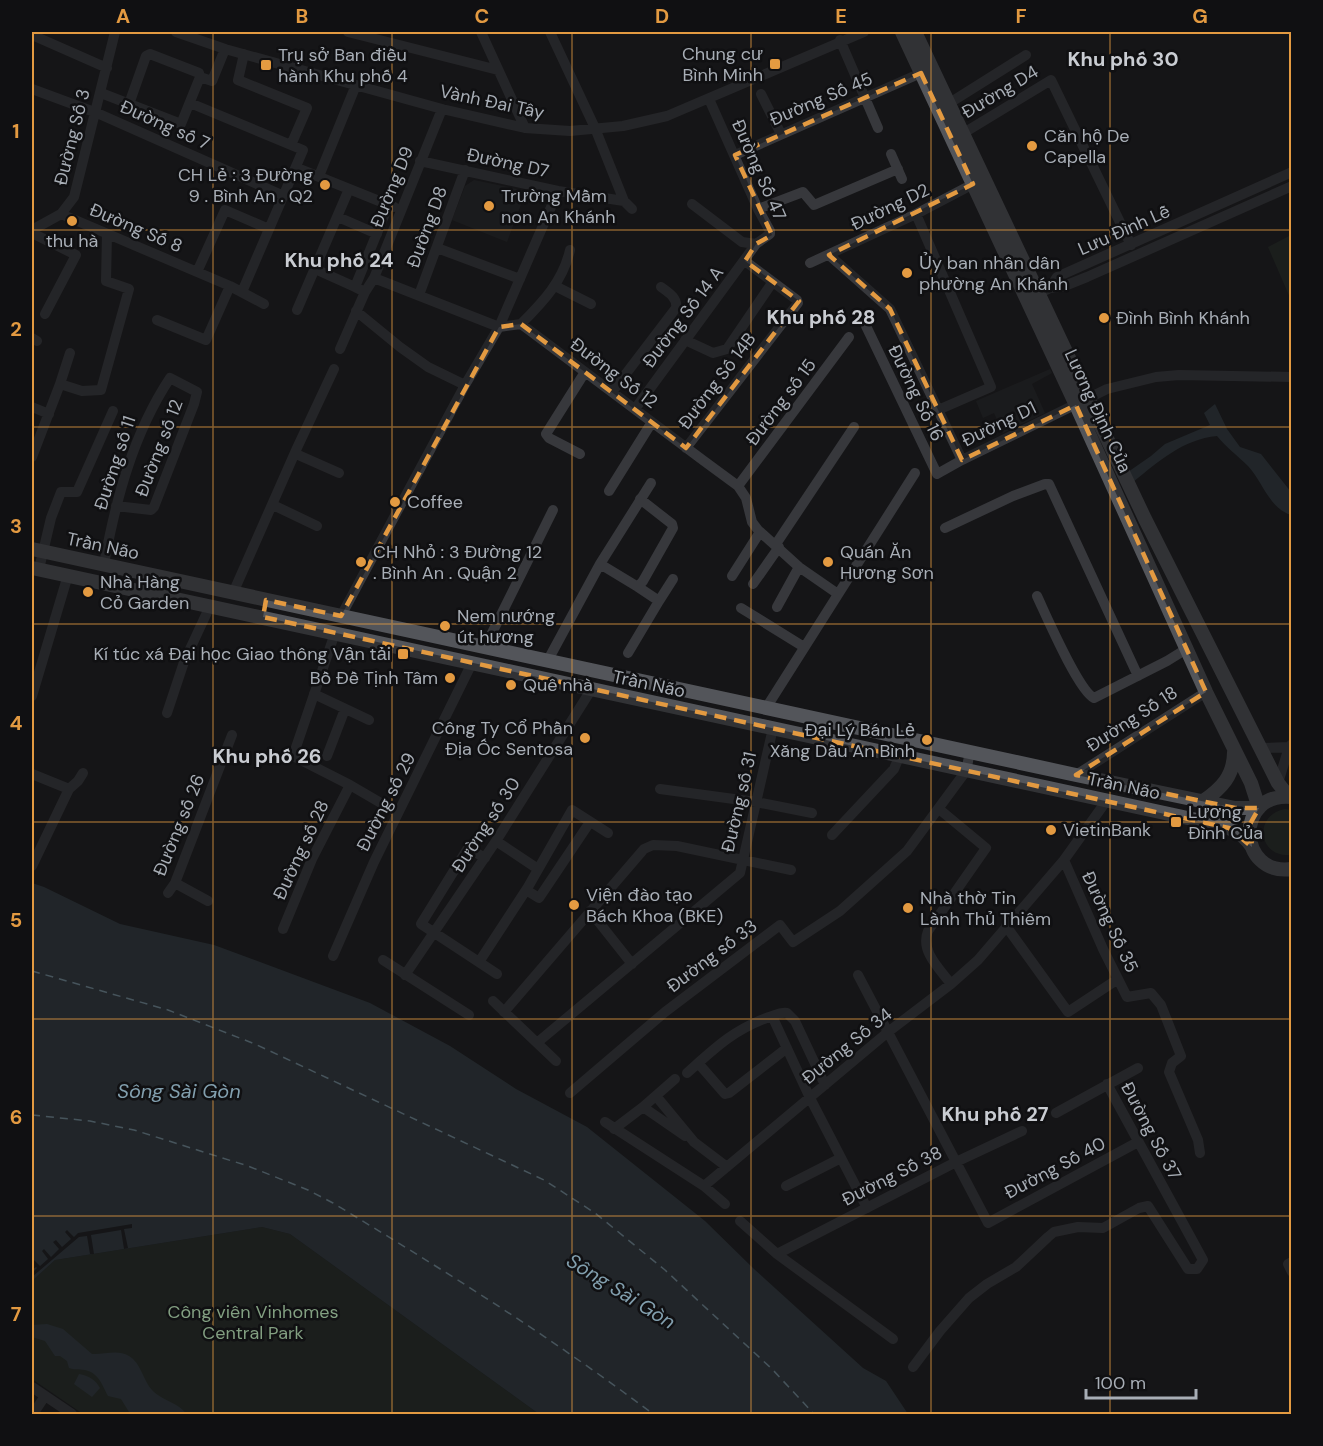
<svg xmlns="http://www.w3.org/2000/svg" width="1323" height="1446" viewBox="0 0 1323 1446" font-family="'DM Sans',sans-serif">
	<rect width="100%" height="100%" fill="#151517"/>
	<!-- built -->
	<path fill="#212224" d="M474,180L526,191L507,242L452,220L465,186Z
		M1050,369L1052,373L1032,384L1045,413L1003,433L994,413L983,418L976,401Z"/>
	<!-- green -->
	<path fill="#222922" d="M1291,235V300L1268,247Z
		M1285,809L1291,810L1290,855C1258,857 1253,815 1285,809Z
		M262,1227L290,1234L539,1414H83L32,1379V1281L55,1260Z"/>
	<!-- water -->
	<path fill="#2f393f" d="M1215,404L1227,429L1240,447L1261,454L1291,492V515C1269,508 1263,482 1248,466C1238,456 1226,447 1217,436C1183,439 1158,462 1133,482L1128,472L1151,456L1165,444L1210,425L1204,413Z
		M32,883L44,887L120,924L214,945L370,1003L450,1046L516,1089L587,1127L705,1221L754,1269L863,1368L886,1381L908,1414H539L290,1234L262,1227L55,1260L32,1281Z
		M47,1324L63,1329L92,1354C104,1355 117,1349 129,1356C141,1363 143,1380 152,1390C162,1401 180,1403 186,1414H143L129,1412L121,1399L108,1396C102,1385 99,1373 85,1370C79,1369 74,1370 69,1368L67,1361L60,1356H55L45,1341L32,1337V1325Z
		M79,1374C89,1376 95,1379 100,1388L92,1397L74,1384Z"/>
	<!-- pier -->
	<path fill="#151517" d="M132,1224V1228L124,1229L128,1248L124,1249L121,1230L91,1235L94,1254H90L87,1236L79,1237L32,1277V1273L37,1268L36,1267L32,1270L34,1265L32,1260L33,1259L40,1266L48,1259L42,1251L44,1249L51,1257L59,1249L53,1242L56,1240L62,1247L71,1239L65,1232L67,1230L74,1237L78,1233Z"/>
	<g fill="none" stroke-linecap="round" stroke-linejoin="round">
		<!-- ferry -->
		<path stroke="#829fae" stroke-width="1.5" stroke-dasharray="8 6" stroke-linecap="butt" d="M32,971L168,1010L255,1044L544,1180L595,1213L665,1270L772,1369L814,1414
			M32,1115L90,1121L134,1130L248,1166L308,1190L333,1203C442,1269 551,1337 653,1414"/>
		<!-- minor -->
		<path stroke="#37383c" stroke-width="10" d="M176,32L225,49L442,109L525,128L570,131L623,126L667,116L864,32
			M348,32L498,70
			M481,32L525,128
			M550,32L595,128L624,201L632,209
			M32,35L107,68
			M840,40L878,128
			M244,54L238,80L307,108L291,145
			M200,77L212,81L225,49
			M32,89L97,113L284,196
			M101,93L181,124L200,77L199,73L150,54L146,56L129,104
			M761,94L781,134
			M190,103L303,150L242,292
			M948,104L1026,55
			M962,134L1051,80L1131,245
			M891,154L902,179
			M735,155L921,73
			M420,161L558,191L624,201
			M297,168L394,207
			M319,176L356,85
			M692,204L742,242L756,244L770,234V231L758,209L709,99
			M758,209L803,192L814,205L898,169
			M61,214L230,286L264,304
			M916,214L991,387L938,410
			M338,217L377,234
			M32,230L61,214L74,197L115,32
			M32,233L76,255L45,314
			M437,248L520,279
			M829,255L890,309L962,460
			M810,263L916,214L977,182
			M315,269L355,287
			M197,272L225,210L269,229
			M374,278L499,327L558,191
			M555,286L591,304
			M1050,288L1057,277L1292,172
			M365,292L374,278L442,109
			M1038,294L1050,288L1062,287L1087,277L1292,186
			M419,295L465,170
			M297,310L349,189
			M356,311L400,347L428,367L465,385
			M157,320L206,340L230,286
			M521,324C543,302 563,281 570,250
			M866,326L937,474L962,460L1107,389L1156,377L1179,375L1292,377
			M32,338L37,341
			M685,340L713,353L727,349L772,283
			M340,349L365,292L355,287L388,206
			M60,384L82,391L101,390L129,289L106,281L107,234
			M612,392L676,308C678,298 668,292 661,287
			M32,407L49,414
			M635,409L756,244
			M686,448L798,303L797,300L745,261
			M296,454L339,473
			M580,454L549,438L546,434L585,372
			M32,457L60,384L70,353
			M738,486L849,337
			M609,491L652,422
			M273,505L317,526
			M945,528L1013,496L1045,484H1049L1138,676
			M776,544L854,427
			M104,564C116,499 133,434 170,378L197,392L194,404L154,507L151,510L116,506
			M600,564L638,587L643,581L673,528L672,524L640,499
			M39,569L51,518L61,492H77L113,411
			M732,576L760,532
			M753,584L779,547
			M233,593L297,448L334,369
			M1037,596C1046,615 1078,690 1094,698L1167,661L1188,648
			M659,601L673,579
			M777,607L799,567
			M741,608L804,647
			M341,616L465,385L499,327L521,324L704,461L738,486L746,498L752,522L758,530L799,567L838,594
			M335,633L293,756L350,785L398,813
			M485,647L553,510
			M628,653L659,601L638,587
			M548,660L600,564L651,483
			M314,694L369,720
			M32,696L68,575
			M766,708L915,473
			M167,713L184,662L210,606
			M1262,748L1289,747
			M327,756L345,709
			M32,774L69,789
			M1076,775L1206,692
			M1278,783L1289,747L1292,744
			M660,789L756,802L812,813
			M939,809L986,848L928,931C920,951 939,968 951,984
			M832,835L894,769L899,757
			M496,841L538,869
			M485,858L468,848L421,924L497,974
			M1064,860L1103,949L1127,997L1151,993L1161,1005L1181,1056L1172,1063L1169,1072L1198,1140L1200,1153
			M32,866L69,789L78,781L83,773
			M175,883L208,901
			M526,890L539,898L590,822
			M168,893L175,883L232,735
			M590,911L632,964
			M1006,926L1068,1012L1118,979
			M283,929L312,859L350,785
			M333,956L374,862L472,663
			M383,960L469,1015
			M479,962L528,887L572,810L608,833
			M405,975L496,841L591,690
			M858,975L988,1223L1138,1142
			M493,1001L556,1061
			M504,1012L644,849L653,845L677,846L791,870
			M772,1016L810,1098L867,1208
			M538,1042L740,873L773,728
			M698,1063L725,1094L729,1093L787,1048
			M687,1073C715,1048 733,1030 769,1017C776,1015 779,1012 787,1013L795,1021L825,1085
			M570,1093L665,1012L780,925L793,942L840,911L907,851L966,771L970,752
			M656,1096L694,1142L727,1167
			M643,1107L675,1079
			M1056,1113L1138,1068
			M605,1122L704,1186L725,1204
			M614,1129L643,1107L685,1136
			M704,1186L888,1032L951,984L978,960L1064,860L1107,800
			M786,1186L841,1158
			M740,1221L777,1254L893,1339
			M777,1254L956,1162L1022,1131
			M1292,1262L1288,1264L1292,1272
			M913,1367L940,1331L969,1298L987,1284L1016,1267L1048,1237L1054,1232L1078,1227L1103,1228L1139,1208L1148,1206L1188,1269H1197L1203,1260L1107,1084
			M32,1387L72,1414
			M33,1414L45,1396"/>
		<!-- major -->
		<path stroke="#53555a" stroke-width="14" d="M902,32L1076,405L1206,692L1251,783L1259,808
			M915,32L1145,519L1278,783L1289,797
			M32,549L1076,775L1235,808H1259
			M32,568L1197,820C1219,825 1239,827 1252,847
			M1292,797C1234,791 1237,877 1292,869
			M1203,801C1221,789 1234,776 1234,752"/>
	</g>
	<!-- marked area -->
	<path d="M0 0H1323V1446H0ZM921,73L973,184L829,255L890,309L962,460L1076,405L1206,692L1076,775L1235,808H1259L1250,824L1252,847L1229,828L263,617L266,600L341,616L499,327L521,324L686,448L799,301L745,261L756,244L772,235L735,155Z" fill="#151517" fill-opacity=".55" fill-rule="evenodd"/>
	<path fill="none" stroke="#e39a41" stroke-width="4.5" stroke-dasharray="12 8" stroke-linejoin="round" d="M921,73L973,184L829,255L890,309L962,460L1076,405L1206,692L1076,775L1235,808H1259L1250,824L1252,847L1229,828L263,617L266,600L341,616L499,327L521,324L686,448L799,301L745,261L756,244L772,235L735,155Z"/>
	<!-- grid -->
	<path fill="none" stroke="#e39a41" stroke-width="1.5" stroke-opacity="0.55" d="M213,32V1414M392,32V1414M572,32V1414M751,32V1414M931,32V1414M1110,32V1414M32,230H1292M32,427H1292M32,624H1292M32,822H1292M32,1019H1292M32,1216H1292"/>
	<!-- markers -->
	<g fill="#e39a41" stroke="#101012" stroke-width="2">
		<rect x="769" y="58" width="12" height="12" rx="3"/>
		<rect x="260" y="59" width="12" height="12" rx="3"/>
		<circle cx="1032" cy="146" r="6"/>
		<circle cx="325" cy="185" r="6"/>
		<circle cx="489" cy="206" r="6"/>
		<circle cx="72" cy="221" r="6"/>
		<circle cx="907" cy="273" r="6"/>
		<circle cx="1104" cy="318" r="6"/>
		<circle cx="395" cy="502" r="6"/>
		<circle cx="361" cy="562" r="6"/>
		<circle cx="828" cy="562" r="6"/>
		<circle cx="88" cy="592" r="6"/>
		<circle cx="445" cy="626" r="6"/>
		<rect x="397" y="648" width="12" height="12" rx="3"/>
		<circle cx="450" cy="678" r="6"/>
		<circle cx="511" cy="685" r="6"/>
		<circle cx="585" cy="738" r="6"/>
		<circle cx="927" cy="740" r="6"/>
		<rect x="1170" y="816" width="12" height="12" rx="3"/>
		<circle cx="1051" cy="830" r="6"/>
		<circle cx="574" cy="905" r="6"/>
		<circle cx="908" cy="908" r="6"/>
	</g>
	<g text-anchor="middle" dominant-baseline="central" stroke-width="5" stroke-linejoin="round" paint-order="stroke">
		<!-- poi labels -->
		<g font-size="18" fill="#a8aeb6" stroke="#101012" text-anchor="start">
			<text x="763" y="54" text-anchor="end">Chung cư<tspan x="763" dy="21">Bình Minh</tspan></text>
			<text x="278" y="55">Trụ sở Ban điều<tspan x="278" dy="21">hành Khu phố 4</tspan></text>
			<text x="1044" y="136">Căn hộ De<tspan x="1044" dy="21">Capella</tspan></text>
			<text x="313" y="175" text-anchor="end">CH Lẻ : 3 Đường<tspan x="313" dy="21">9 . Bình An . Q2</tspan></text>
			<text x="501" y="196">Trường Mầm<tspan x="501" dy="21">non An Khánh</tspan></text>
			<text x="72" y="241" text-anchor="middle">thu hà</text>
			<text x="919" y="263">Ủy ban nhân dân<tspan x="919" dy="21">phường An Khánh</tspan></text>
			<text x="1116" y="318">Đình Bình Khánh</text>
			<text x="407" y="502">Coffee</text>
			<text x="373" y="552">CH Nhỏ : 3 Đường 12<tspan x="373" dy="21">. Bình An . Quận 2</tspan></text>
			<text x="840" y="552">Quán Ăn<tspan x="840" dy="21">Hương Sơn</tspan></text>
			<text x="100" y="582">Nhà Hàng<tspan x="100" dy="21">Cỏ Garden</tspan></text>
			<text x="457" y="616">Nem nướng<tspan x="457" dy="21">út hương</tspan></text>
			<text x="391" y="654" text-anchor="end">Kí túc xá Đại học Giao thông Vận tải</text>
			<text x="438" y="678" text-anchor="end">Bồ Đề Tịnh Tâm</text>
			<text x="523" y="685">Quê nhà</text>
			<text x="573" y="728" text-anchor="end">Công Ty Cổ Phần<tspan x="573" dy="21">Địa Ốc Sentosa</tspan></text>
			<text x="915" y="730" text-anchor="end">Đại Lý Bán Lẻ<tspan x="915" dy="21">Xăng Dầu An Bình</tspan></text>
			<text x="1188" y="812">Lương<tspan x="1188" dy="21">Đình Của</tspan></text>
			<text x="1063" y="830">VietinBank</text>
			<text x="586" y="895">Viện đào tạo<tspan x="586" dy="21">Bách Khoa (BKE)</tspan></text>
			<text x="920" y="898">Nhà thờ Tin<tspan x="920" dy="21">Lành Thủ Thiêm</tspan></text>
		</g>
		<!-- street labels -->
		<g font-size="18" fill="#a8aeb6" stroke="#101012">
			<text transform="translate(1000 92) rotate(-31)">Đường D4</text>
			<text transform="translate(821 99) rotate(-23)">Đường Số 45</text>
			<text transform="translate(492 102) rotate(12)">Vành Đai Tây</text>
			<text transform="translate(165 125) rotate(24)">Đường số 7</text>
			<text transform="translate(72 137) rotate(-76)">Đường Số 3</text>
			<text transform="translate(508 163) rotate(12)">Đường D7</text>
			<text transform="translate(759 170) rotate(66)">Đường Số 47</text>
			<text transform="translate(392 187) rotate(-68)">Đường D9</text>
			<text transform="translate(890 207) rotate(-26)">Đường D2</text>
			<text transform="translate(427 227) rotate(-70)">Đường D8</text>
			<text transform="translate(136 228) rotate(23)">Đường Số 8</text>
			<text transform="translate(1124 230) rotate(-24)">Lưu Đình Lễ</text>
			<text transform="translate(683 317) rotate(-53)">Đường Số 14 A</text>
			<text transform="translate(614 373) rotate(37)">Đường Số 12</text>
			<text transform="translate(717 381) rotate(-53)">Đường Số 14B</text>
			<text transform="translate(916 393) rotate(64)">Đường Số 16</text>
			<text transform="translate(781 402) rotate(-53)">Đường số 15</text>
			<text transform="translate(1098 411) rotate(65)">Lương Định Của</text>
			<text transform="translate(999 424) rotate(-26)">Đường D1</text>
			<text transform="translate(159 448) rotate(-69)">Đường số 12</text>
			<text transform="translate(115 463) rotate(-72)">Đường số 11</text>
			<text transform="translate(103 546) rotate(12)">Trần Não</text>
			<text transform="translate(649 684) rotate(12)">Trần Não</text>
			<text transform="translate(1132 719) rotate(-33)">Đường Số 18</text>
			<text transform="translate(1124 786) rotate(12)">Trần Não</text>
			<text transform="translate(386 802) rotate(-63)">Đường số 29</text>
			<text transform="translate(739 802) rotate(-77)">Đường số 31</text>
			<text transform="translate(179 825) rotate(-68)">Đường số 26</text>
			<text transform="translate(486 825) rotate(-57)">Đường số 30</text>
			<text transform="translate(301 850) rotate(-65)">Đường số 28</text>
			<text transform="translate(1110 922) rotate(65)">Đường Số 35</text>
			<text transform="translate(712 956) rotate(-37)">Đường số 33</text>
			<text transform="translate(847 1046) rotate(-39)">Đường Số 34</text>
			<text transform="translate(1151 1131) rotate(62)">Đường Số 37</text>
			<text transform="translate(1055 1168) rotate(-28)">Đường Số 40</text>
			<text transform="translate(892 1176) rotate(-27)">Đường Số 38</text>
		</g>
		<!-- park labels -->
		<g font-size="18" fill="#829f81" stroke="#101012">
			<text x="253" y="1312">Công viên Vinhomes<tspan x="253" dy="21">Central Park</tspan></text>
		</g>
		<!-- neighbourhood labels -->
		<g font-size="20" font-weight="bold" fill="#c9ccd2" stroke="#101012">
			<text x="1123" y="59">Khu phố 30</text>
			<text x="339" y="260">Khu phố 24</text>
			<text x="821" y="317">Khu phố 28</text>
			<text x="267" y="756">Khu phố 26</text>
			<text x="995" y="1114">Khu phố 27</text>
		</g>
		<!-- water labels -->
		<g font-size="20" font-style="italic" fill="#829fae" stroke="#101012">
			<text x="179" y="1091">Sông Sài Gòn</text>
			<text transform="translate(621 1291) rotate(32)">Sông Sài Gòn</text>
		</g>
	</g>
	<!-- border -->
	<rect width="1323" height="1446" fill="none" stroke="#101012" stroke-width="66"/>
	<!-- scale -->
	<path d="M1086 1389v9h110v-9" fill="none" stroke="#a8aeb6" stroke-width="3"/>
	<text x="1095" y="1389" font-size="18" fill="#a8aeb6" stroke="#101012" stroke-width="4.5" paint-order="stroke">100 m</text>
	<rect x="33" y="33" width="1257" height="1380" fill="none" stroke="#e39a41" stroke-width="2"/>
	<g font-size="20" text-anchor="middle" font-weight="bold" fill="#e39a41">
		<text x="123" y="23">A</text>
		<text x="302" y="23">B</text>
		<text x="482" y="23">C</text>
		<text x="662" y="23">D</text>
		<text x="841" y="23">E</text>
		<text x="1021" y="23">F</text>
		<text x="1200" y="23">G</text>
		<text x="16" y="138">1</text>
		<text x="16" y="336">2</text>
		<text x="16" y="533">3</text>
		<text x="16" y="730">4</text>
		<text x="16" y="927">5</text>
		<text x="16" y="1124">6</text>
		<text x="16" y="1321">7</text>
	</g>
</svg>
